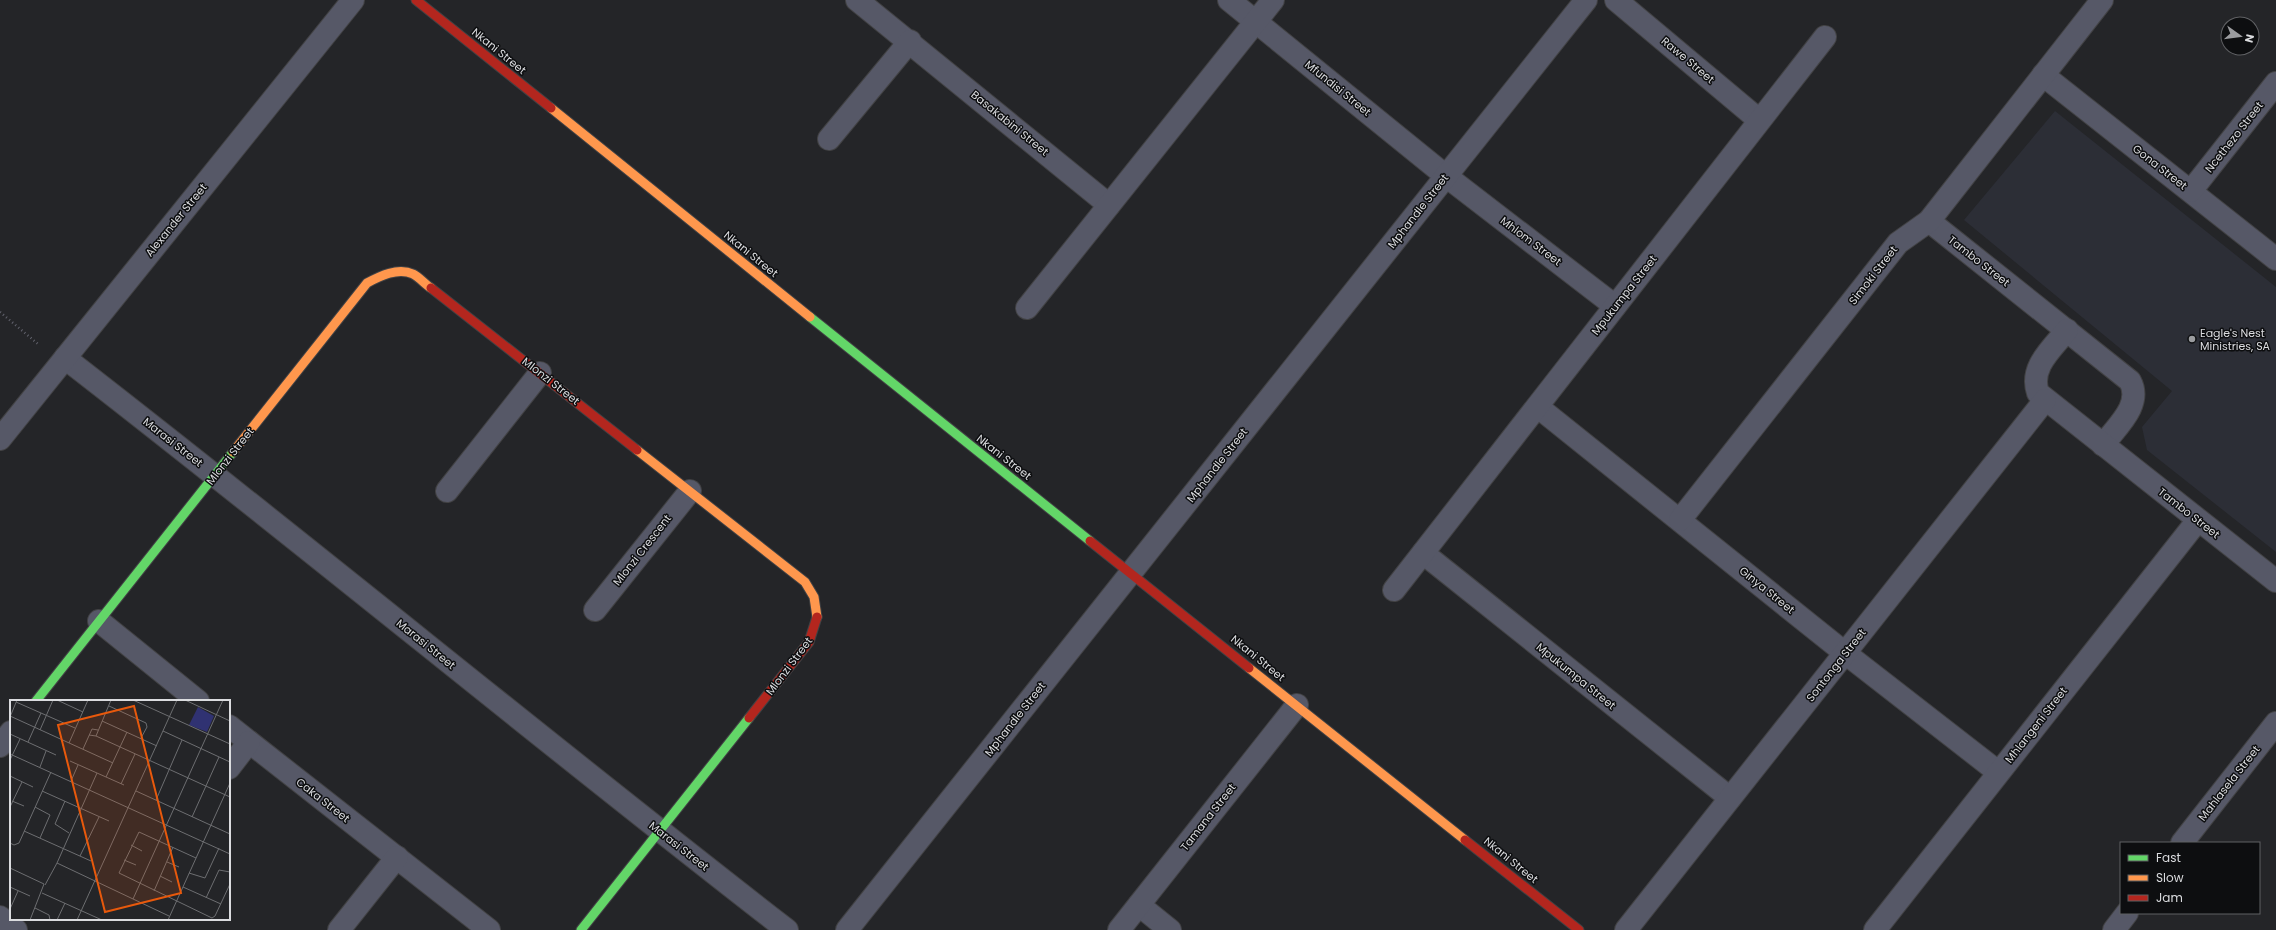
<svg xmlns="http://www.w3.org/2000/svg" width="2276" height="930" font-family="Poppins,sans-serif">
<rect width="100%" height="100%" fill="#242528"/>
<path fill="#2c2e36" d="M 2055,111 L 2276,287 L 2276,552 L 2147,450 L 2142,427 L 2172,391 L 1964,220 Z"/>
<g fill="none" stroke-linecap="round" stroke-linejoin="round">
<g stroke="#424244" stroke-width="24">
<g id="street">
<path d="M 857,0 L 1109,205"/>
<path d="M 1229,0 L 1446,176 L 1615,306"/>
<path d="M 1616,0 L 1759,120"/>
<path d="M 2043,75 L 2276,259"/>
<path d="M 829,139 L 910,41"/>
<path d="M 2191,191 L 2276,83"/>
<path d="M 1929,221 L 2130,381 C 2143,405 2116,427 2103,445"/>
<path d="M 1027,308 L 1273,0"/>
<path d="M 2067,330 C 2052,349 2029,367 2038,393 L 2276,581"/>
<path d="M 65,358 C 308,546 544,742 787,930"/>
<path d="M 1538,407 L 1845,653 L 1998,772"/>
<path d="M 0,439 L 353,0"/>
<path d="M 447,491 L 540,373"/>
<path d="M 1680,520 L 1898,243 L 1929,221 L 2102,0"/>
<path d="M 1423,553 L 1730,798"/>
<path d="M 1394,590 L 1825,37"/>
<path d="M 595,610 L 690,491"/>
<path d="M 99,621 L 198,701"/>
<path d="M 229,726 L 489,930"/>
<path d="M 0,746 L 11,732"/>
<path d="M 229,768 L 249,742"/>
<path d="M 2182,843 L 2276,723"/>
<path d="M 1139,905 L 1170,930"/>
<path d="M 0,917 L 16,930"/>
<path d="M 339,930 L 397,857"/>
<path d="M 847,930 L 1586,0"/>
<path d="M 1119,930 L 1297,705"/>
<path d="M 1626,930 L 2045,400"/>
<path d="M 1875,930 L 2198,520"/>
<path d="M 2114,930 L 2127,913"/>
</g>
</g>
<g stroke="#424244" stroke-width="11">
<g id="fast">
<path d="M 810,317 L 1090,541"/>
<path d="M 36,701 L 233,452"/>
<path d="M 581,930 L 749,718"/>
</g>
</g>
<g stroke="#424244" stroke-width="11">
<g id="slow">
<path d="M 551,108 L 810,317"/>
<path d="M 637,450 L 805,582 L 814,597 L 817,617"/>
<path d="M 233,452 L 367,283 C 380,276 398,267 413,274 C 419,277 425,284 431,288"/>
<path d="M 1249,668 L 1465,840"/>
</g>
</g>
<g stroke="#424244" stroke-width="11">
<g id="jam">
<path d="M 416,0 L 551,108"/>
<path d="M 431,288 L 637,450"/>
<path d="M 1090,541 L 1249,668"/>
<path d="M 749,718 L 809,642 L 817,617"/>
<path d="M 1465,840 L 1579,930"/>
</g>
</g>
<path stroke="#61626c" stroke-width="2.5" stroke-dasharray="1 3" stroke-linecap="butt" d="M 0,312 L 38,344"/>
<use href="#street" stroke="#565867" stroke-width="22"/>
<use href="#fast" stroke="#63d668" stroke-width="9"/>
<use href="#slow" stroke="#ff974d" stroke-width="9"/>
<use href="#jam" stroke="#b3261e" stroke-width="9"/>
</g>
<circle fill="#9b9c9f" stroke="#0d0e10" stroke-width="1.5" cx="2192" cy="339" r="4"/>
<g text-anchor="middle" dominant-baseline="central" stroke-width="3" stroke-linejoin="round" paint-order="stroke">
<g font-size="11" fill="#dbdcdf" stroke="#0d0e10">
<text transform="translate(499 51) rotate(39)">Nkani Street</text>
<text transform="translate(1688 60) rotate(40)">Rawe Street</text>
<text transform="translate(1338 88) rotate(39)">Mfundisi Street</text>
<text transform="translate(1010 123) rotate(39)">Basakabini Street</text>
<text transform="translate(2234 137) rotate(-52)">Ncethezo Street</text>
<text transform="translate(2160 167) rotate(38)">Gona Street</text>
<text transform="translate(1418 211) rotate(-52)">Mphandle Street</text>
<text transform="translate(176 220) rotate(-51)">Alexander Street</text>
<text transform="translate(1531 241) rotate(37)">Mhlom Street</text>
<text transform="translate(751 254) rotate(39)">Nkani Street</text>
<text transform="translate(1979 261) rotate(38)">Tambo Street</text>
<text transform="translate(1873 275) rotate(-52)">Simoki Street</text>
<text transform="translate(1624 295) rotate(-52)">Mpukumpa Street</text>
<text transform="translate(551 381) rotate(38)">Mlonzi Street</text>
<text transform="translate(173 442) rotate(38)">Marasi Street</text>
<text transform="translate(230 456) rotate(-52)">Mlonzi Street</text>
<text transform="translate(1004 457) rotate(38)">Nkani Street</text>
<text transform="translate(1217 465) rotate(-52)">Mphandle Street</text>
<text transform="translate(2189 513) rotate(38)">Tambo Street</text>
<text transform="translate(642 550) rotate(-52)">Mlonzi Crescent</text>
<text transform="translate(1767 590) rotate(39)">Ginya Street</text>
<text transform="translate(426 644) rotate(39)">Marasi Street</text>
<text transform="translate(1258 658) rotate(39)">Nkani Street</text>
<text transform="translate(1836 665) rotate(-52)">Sontonga Street</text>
<text transform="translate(789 666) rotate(-53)">Mlonzi Street</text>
<text transform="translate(1576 676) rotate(39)">Mpukumpa Street</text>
<text transform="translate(1015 719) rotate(-52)">Mphandle Street</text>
<text transform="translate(2036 725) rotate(-52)">Mhlangeni Street</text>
<text transform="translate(2229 783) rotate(-52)">Mahlasela Street</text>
<text transform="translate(323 800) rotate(38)">Caka Street</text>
<text transform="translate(1208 817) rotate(-52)">Tamana Street</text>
<text transform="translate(679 846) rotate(38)">Marasi Street</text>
<text transform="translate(1511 860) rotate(39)">Nkani Street</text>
</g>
<g font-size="11" fill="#dbdcdf" stroke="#0d0e10" text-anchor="start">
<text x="2200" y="333">Eagle's Nest<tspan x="2200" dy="13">Ministries, SA</tspan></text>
</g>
</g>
<g transform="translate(10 700)">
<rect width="220" height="220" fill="#242528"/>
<path d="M 188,7 L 204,16 L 197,32 L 179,25 Z" fill="#303272"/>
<path fill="none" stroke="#6d6e71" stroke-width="1" d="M 47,0 L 73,12M 123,0 L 220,44M 175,0 L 220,21M 6,2 L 65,28M 99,6 L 136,23 L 137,27 L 131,38M 0,16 L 103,63M 0,17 L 7,0M 92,21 L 147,46M 30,30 L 43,0M 153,31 L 220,62M 0,34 L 46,55M 79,35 L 86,36 L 101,0M 86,36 L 220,97M 18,42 L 31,13M 59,43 L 78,0M 73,49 L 82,29 L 88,30M 0,54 L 220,154M 0,60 L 10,39M 60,61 L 114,85M 30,67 L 36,51M 87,73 L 47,163 L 159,216M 0,76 L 23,87M 96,77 L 117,32M 61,81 L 68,65M 111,84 L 125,54M 32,91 L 99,121M 126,91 L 220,134M 146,100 L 172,40M 2,101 L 14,106M 55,101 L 45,124 L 59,133M 0,107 L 12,82M 25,107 L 40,115 L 30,138M 182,117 L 209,57M 14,131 L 81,161M 0,143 L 4,145 L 9,143 L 41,72M 121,145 L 132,151M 70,156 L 89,117M 186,158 L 129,132 L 109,173 L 202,218 L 205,216 L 220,184M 114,160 L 126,165M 157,162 L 169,167M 0,168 L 34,184 L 20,220M 179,173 L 195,178 L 209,148M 150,176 L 162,182M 35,185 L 47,163M 0,187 L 20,196M 173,187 L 211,204M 144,191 L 163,147M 32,193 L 92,220M 196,198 L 209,170 L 220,172M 123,199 L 213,0M 25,208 L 39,215 L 40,220M 0,209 L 8,191M 47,220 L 55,203M 67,220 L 167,0M 158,220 L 220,83"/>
<path fill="#e8590c" fill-opacity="0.15" stroke="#e8590c" stroke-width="2" d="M 124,6 L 171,193 L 95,212 L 48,25 Z"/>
<rect width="220" height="220" fill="none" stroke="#dbdcdf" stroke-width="2"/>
</g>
<rect x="2120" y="842" width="140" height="72" fill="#0d0e10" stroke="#5f6063"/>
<rect x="2128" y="855" width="20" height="6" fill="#63d668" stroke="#5f6063"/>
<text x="2156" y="862" font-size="12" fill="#dbdcdf">Fast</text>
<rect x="2128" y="875" width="20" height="6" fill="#ff974d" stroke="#5f6063"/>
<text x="2156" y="882" font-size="12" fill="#dbdcdf">Slow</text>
<rect x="2128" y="895" width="20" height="6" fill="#b3261e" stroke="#5f6063"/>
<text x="2156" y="902" font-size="12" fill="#dbdcdf">Jam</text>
<g transform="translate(2240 36) rotate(104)"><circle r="19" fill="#0d0e10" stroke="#5f6063"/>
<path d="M0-3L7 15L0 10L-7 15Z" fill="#9b9c9f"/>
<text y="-6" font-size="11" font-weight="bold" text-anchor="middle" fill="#dbdcdf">N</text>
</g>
</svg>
